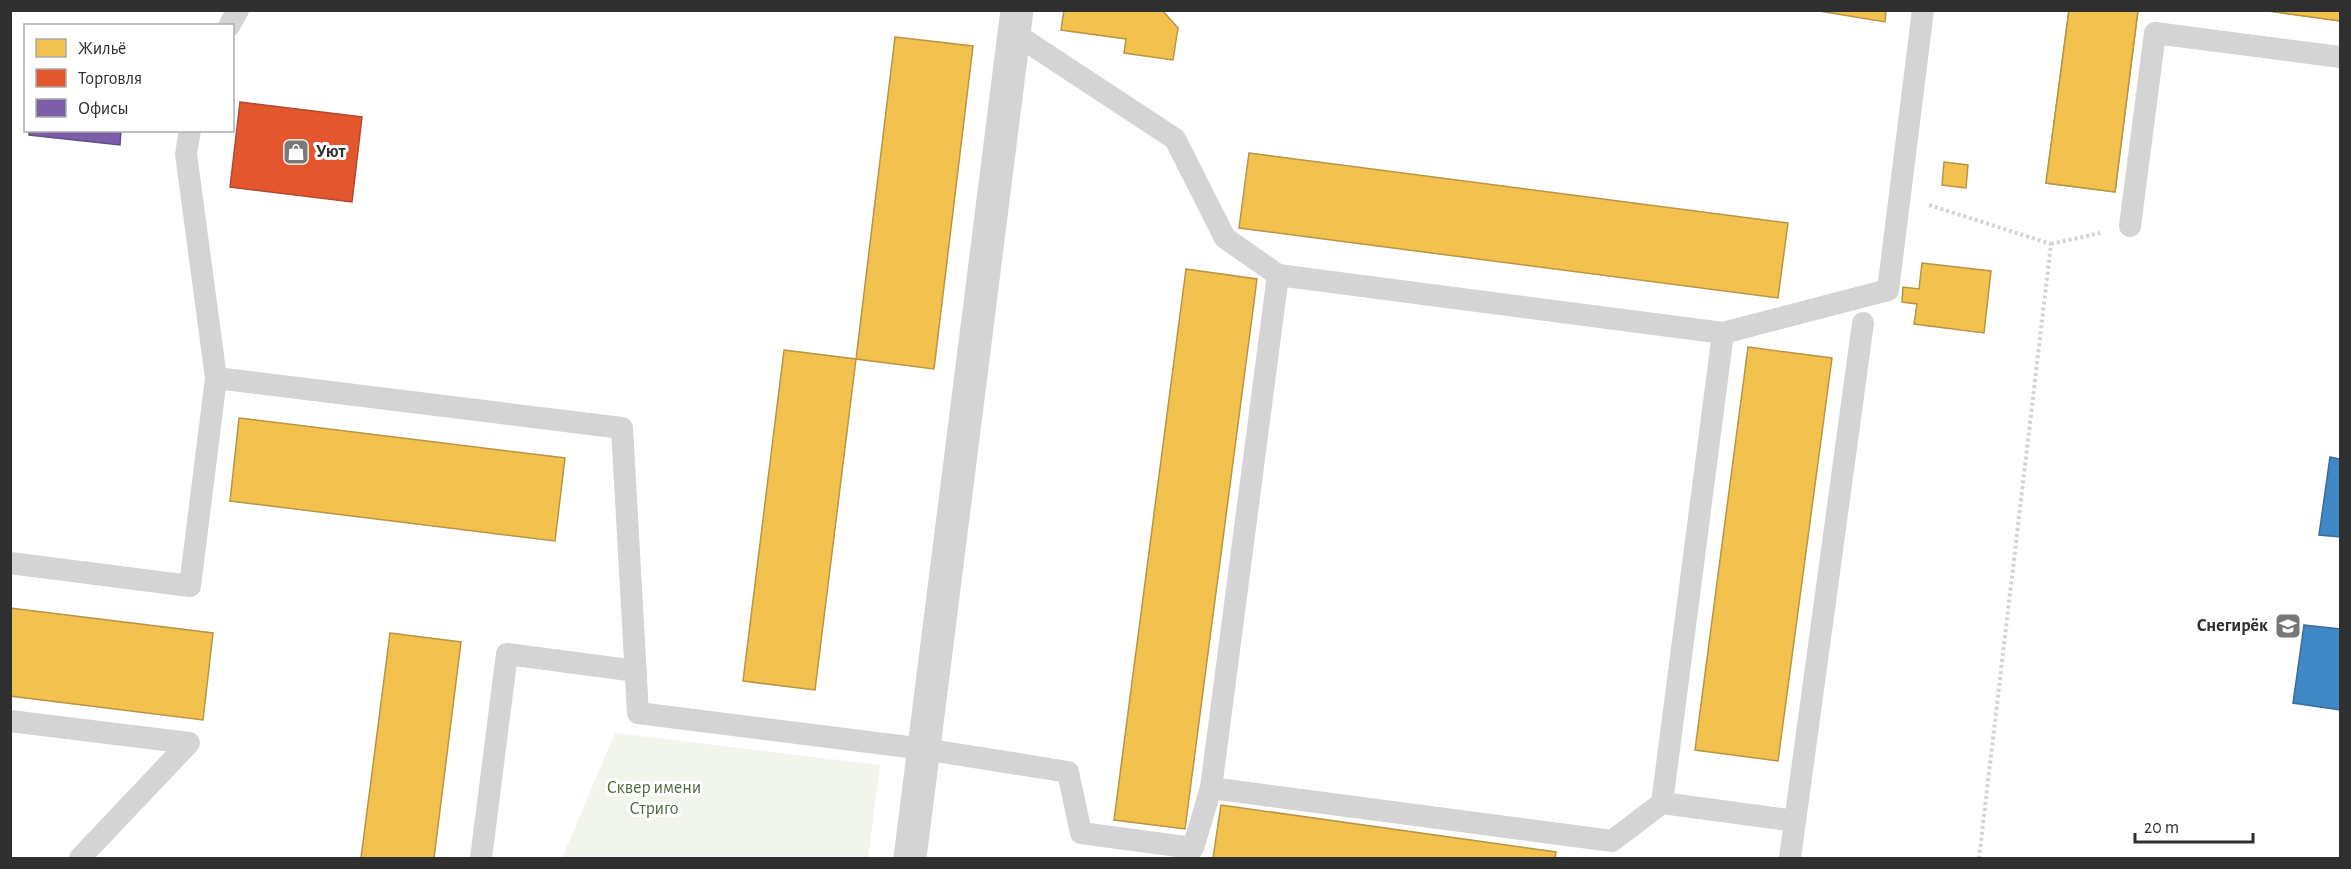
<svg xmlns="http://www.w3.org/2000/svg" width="2351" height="869" font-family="'Alegreya Sans',sans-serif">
<rect width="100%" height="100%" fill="#fff"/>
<path fill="#f1f5ec" d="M 615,733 L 880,765 L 868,858 L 562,858 Z"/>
<g fill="#f2c14e" stroke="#b89545" stroke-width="1.5">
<path d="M 1064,10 L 1162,10 L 1178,28 L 1173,60 L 1124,53 L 1126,39 L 1061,30 Z"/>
<path d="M 1813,10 L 1886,10 L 1885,22 Z"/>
<path d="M 2069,10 L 2138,10 L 2115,192 L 2046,183 Z"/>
<path d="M 2069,10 L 2138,10 L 2115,192 L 2046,183 Z"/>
<path d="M 2262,10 L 2340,10 L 2340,21 Z"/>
<path d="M 2262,10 L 2340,10 L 2340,21 Z"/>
<path d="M 895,37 L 973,46 L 934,369 L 856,359 Z"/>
<path d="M 1249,153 L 1788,223 L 1778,298 L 1239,228 Z"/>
<path d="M 1944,162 L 1968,165 L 1966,188 L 1942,185 Z"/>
<path d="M 1922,263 L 1991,271 L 1984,333 L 1914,324 L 1917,304 L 1902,302 L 1903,287 L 1919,289 Z"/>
<path d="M 1186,269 L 1257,279 L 1185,829 L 1114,820 Z"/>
<path d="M 1748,347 L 1832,358 L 1778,761 L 1695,750 Z"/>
<path d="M 784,350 L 856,359 L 815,690 L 743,681 Z"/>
<path d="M 239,418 L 565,458 L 555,541 L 230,501 Z"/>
<path d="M 10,608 L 213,633 L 203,720 L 10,696 Z"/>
<path d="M 390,633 L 461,642 L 434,858 L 361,858 Z"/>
<path d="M 1221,805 L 1556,852 L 1555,858 L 1213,858 Z"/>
</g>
<path fill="#e4572e" stroke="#ae4b2e" stroke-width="1.5" d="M 240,102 L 362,117 L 352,202 L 230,187 Z"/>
<path fill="#7b5ea7" stroke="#645083" stroke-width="1.5" d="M 29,130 L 121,130 L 120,145 L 29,135 Z"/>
<g fill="#3f88c5" stroke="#3a6d98" stroke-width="1.5">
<path d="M 2330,457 L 2340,459 L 2340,537 L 2319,535 Z"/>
<path d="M 2304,625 L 2340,629 L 2340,710 L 2293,703 Z"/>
</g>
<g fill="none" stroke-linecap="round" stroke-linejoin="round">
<g stroke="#d4d4d4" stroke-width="4" stroke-dasharray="3 3" stroke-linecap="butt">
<path d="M 1929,205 L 2051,244 L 1979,858"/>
<path d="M 2051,244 L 2100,233"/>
</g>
<g stroke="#d4d4d4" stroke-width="22">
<path d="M 229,26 L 238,10"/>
<path d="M 1014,33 L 1175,139 L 1225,238 L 1278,275 L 1723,333 L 1888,290 L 1923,10"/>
<path d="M 190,130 L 186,154 L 216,378"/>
<path d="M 2130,226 L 2155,33 L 2340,57"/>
<path d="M 1723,333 L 1662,803 L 1795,821"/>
<path d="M 10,563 L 190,586 L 216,378 L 622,428 L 638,713 L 924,749 L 1068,772 L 1081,833 L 1193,848 L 1211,788 L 1612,841 L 1662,803"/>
<path d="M 10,721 L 189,743 L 80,858"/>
<path d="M 1211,788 L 1278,275"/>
<path d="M 481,858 L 507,654 L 636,671"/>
<path d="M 1790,858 L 1863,323"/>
</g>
<path stroke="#d4d4d4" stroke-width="33" d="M 910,858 L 1017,10"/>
</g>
<defs>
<g id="shop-square" transform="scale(1.35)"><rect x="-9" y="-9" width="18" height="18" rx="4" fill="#787878" stroke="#fff"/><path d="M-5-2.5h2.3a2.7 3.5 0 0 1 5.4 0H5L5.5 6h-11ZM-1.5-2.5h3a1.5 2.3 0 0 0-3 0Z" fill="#fff"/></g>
<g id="school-square" transform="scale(1.35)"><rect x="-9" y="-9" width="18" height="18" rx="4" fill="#787878" stroke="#fff"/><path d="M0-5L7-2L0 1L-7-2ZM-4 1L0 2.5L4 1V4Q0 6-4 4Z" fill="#fff"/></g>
</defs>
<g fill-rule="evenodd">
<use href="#shop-square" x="296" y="152"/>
<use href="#school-square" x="2288" y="626"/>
</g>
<g text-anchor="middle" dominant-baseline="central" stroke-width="6" stroke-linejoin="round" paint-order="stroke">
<g font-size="18" font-weight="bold" fill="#2f2f2f" stroke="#fff" text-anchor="start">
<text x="316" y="152">Уют</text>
<text x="2268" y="626" text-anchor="end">Снегирёк</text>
</g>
<g font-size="18" fill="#516a3d" stroke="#fff">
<text x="654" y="788">Сквер имени<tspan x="654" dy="21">Стриго</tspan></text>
</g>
</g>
<rect width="2351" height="869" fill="none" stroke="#2f2f2f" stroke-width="24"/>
<rect x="24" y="24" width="210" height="108" fill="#ffffff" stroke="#acacac" stroke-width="1.5"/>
<rect x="36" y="39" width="30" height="18" fill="#f2c14e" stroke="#acacac" stroke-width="1.5"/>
<text x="78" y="54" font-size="18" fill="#2f2f2f">Жильё</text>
<rect x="36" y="69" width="30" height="18" fill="#e4572e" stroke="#acacac" stroke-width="1.5"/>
<text x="78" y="84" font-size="18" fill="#2f2f2f">Торговля</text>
<rect x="36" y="99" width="30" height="18" fill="#7b5ea7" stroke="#acacac" stroke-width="1.5"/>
<text x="78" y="114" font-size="18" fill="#2f2f2f">Офисы</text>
<path d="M2135 833v9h118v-9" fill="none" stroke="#2f2f2f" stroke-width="3"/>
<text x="2144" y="833" font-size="18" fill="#2f2f2f" stroke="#ffffff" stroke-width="4.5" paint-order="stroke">20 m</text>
</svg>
